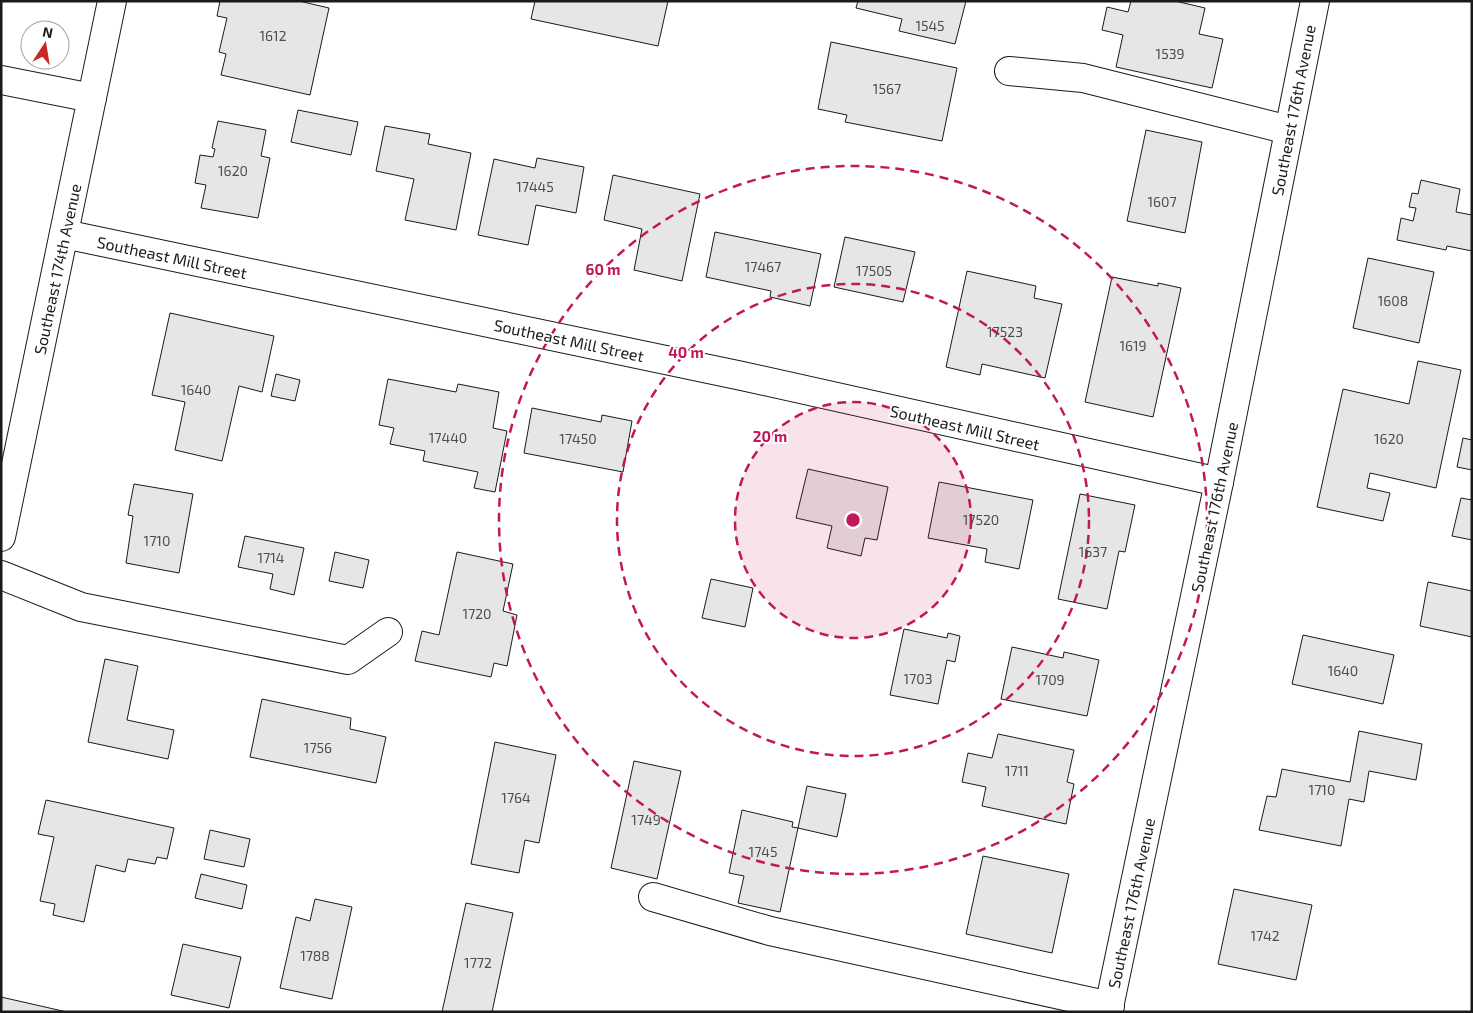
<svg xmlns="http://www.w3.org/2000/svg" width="1473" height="1013" font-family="'Exo 2',sans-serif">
<rect width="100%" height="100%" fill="#fff"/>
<g fill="#e6e6e6" stroke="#1a1a1a">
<path d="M 220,1 L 299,1 L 329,8 L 310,95 L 221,75 L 226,54 L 219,52 L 227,18 L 217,16 Z"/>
<path d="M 535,1 L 668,1 L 658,46 L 531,19 Z"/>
<path d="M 858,1 L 966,1 L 955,44 L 899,31 L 902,19 L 856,8 Z"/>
<path d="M 1131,1 L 1175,1 L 1205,8 L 1199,34 L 1223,39 L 1212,88 L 1116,67 L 1123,35 L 1102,30 L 1107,7 L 1128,12 Z"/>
<path d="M 831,42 L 957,68 L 942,141 L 845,122 L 847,115 L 818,109 Z"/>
<path d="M 298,110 L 358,122 L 351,155 L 291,142 Z"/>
<path d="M 218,121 L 266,130 L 261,156 L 270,158 L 258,218 L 201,208 L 206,185 L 195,183 L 200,155 L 213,157 L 215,149 L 212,148 Z"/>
<path d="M 385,126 L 430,134 L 428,144 L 471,153 L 456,230 L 405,220 L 414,179 L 376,171 Z"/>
<path d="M 1146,130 L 1202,142 L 1185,233 L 1127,221 Z"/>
<path d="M 537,158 L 584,167 L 576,213 L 536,205 L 528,245 L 478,235 L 494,159 L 535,168 Z"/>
<path d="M 613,175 L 700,194 L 682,281 L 634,270 L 642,229 L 604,220 Z"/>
<path d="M 1421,180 L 1460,189 L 1456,212 L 1472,215 L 1472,251 L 1447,246 L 1446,250 L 1397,240 L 1401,218 L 1413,221 L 1416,208 L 1409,207 L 1412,193 L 1418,194 Z"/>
<path d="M 715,232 L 821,254 L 810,306 L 770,297 L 771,291 L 706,277 Z"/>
<path d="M 845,237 L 915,252 L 903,302 L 834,287 Z"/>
<path d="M 1368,258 L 1434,272 L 1419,343 L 1353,328 Z"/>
<path d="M 967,271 L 1036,286 L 1034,298 L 1062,304 L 1045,378 L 982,364 L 980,375 L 946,367 Z"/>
<path d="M 1112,277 L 1158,286 L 1158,283 L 1181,288 L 1153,417 L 1085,402 Z"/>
<path d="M 170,313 L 274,336 L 262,392 L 239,386 L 222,461 L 175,450 L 185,402 L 152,395 Z"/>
<path d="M 1418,361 L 1461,370 L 1436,488 L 1370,473 L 1367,488 L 1390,493 L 1383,521 L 1317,507 L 1343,389 L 1409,404 Z"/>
<path d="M 276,374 L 300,380 L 295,401 L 271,396 Z"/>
<path d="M 388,379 L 456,392 L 458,384 L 499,392 L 493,428 L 507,431 L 495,492 L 474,488 L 478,472 L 423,461 L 425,451 L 390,444 L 394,428 L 379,425 Z"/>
<path d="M 532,408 L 601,422 L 602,415 L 632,421 L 623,472 L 524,453 Z"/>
<path d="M 1463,438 L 1472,440 L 1472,470 L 1457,467 Z"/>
<path d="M 808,469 L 888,487 L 877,540 L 865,538 L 861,556 L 827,548 L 832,526 L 796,518 Z"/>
<path d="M 939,482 L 1033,500 L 1019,569 L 985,562 L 987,549 L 928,538 Z"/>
<path d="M 134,484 L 193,494 L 179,573 L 126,563 L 133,516 L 128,515 Z"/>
<path d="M 1080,494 L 1135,505 L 1125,552 L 1119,551 L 1107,609 L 1058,599 Z"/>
<path d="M 1461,498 L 1472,500 L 1472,540 L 1452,536 Z"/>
<path d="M 245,536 L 304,548 L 294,595 L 270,589 L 273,574 L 238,567 Z"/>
<path d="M 335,552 L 369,560 L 363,588 L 329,581 Z"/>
<path d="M 457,552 L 513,564 L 503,611 L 517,615 L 507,666 L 494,663 L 491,677 L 415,661 L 422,631 L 439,635 Z"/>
<path d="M 711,579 L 753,588 L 745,627 L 702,618 Z"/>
<path d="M 1428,582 L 1472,591 L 1472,637 L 1420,626 Z"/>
<path d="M 904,629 L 947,638 L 948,633 L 960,636 L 955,662 L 947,660 L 938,704 L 890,695 Z"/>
<path d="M 1303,635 L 1394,655 L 1383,704 L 1292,684 Z"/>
<path d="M 1012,647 L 1063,658 L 1064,652 L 1099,660 L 1087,716 L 1001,699 Z"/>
<path d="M 105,659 L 138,666 L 127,720 L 174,730 L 168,759 L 88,742 Z"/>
<path d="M 262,699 L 351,718 L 350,729 L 386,737 L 376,783 L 250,757 Z"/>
<path d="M 1359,731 L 1422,744 L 1416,780 L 1369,771 L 1364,802 L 1349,799 L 1341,846 L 1259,830 L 1267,796 L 1276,797 L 1282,769 L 1350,782 Z"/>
<path d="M 998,734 L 1074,750 L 1067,782 L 1074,784 L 1066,824 L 982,806 L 986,787 L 962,782 L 968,753 L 992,758 Z"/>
<path d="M 495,742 L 556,755 L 539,843 L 525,840 L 519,873 L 471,864 Z"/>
<path d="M 634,761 L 681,771 L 657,879 L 611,868 Z"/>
<path d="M 807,786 L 846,794 L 837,837 L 798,828 Z"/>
<path d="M 46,800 L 174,828 L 167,859 L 157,857 L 155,864 L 128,859 L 125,872 L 96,865 L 84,922 L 53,915 L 55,904 L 40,901 L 54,837 L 38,834 Z"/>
<path d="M 742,810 L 793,822 L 792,827 L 798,828 L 780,912 L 738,903 L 744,876 L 729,873 Z"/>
<path d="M 210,830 L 250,839 L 244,867 L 204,859 Z"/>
<path d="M 983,856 L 1069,874 L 1052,953 L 966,934 Z"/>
<path d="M 201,874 L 247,885 L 242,909 L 195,898 Z"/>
<path d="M 1234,889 L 1312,905 L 1296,980 L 1218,964 Z"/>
<path d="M 315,899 L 352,907 L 332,999 L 280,988 L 296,917 L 310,921 Z"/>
<path d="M 466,903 L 513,913 L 492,1012 L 442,1012 Z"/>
<path d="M 183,944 L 241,957 L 229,1008 L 171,995 Z"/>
<path d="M 1,997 L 67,1012 L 1,1012 Z"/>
</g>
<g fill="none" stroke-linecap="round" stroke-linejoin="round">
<g stroke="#1a1a1a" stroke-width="30">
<g id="minor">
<path d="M 1009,71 L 1083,78 L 1289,130"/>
<path d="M 1,80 L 92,98"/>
<path d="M 64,234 L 742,376 L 1219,482"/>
<path d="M 1,537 L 112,1"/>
<path d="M 1,575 L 81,607 L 348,660 L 388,632"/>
<path d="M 653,897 L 770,931 L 1110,1006"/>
<path d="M 1108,1012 L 1219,482 L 1315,1"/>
</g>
</g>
<use href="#minor" stroke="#fff" stroke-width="28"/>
</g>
<circle cx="853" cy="520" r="118" fill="#c2185b" fill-opacity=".12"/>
<g fill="none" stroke="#c2185b" stroke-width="2.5" stroke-dasharray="9 6">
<circle cx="853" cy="520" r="118"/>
<circle cx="853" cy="520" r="236"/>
<circle cx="853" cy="520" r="354"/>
</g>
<g text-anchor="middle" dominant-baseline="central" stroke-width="4" stroke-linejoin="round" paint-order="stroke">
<g font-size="14" fill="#4d4d4d">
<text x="930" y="25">1545</text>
<text x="273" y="35">1612</text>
<text x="1170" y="53">1539</text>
<text x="887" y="88">1567</text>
<text x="233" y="170">1620</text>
<text x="535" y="186">17445</text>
<text x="1162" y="201">1607</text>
<text x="763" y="266">17467</text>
<text x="874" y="270">17505</text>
<text x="1393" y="300">1608</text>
<text x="1005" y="331">17523</text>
<text x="1133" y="345">1619</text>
<text x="196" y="389">1640</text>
<text x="448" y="437">17440</text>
<text x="578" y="438">17450</text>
<text x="1389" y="438">1620</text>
<text x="981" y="519">17520</text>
<text x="157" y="540">1710</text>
<text x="1093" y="551">1637</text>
<text x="271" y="557">1714</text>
<text x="477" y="613">1720</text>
<text x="1343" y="670">1640</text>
<text x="918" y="678">1703</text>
<text x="1050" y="679">1709</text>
<text x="318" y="747">1756</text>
<text x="1017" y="770">1711</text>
<text x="1322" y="789">1710</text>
<text x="516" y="797">1764</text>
<text x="646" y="819">1749</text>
<text x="763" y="851">1745</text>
<text x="1265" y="935">1742</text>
<text x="315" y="955">1788</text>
<text x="478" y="962">1772</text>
</g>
<g font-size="16" fill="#1a1a1a" stroke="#fff">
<text transform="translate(1293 110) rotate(-79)">Southeast 176th Avenue</text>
<text transform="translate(172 257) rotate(12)">Southeast Mill Street</text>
<text transform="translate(57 269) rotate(-78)">Southeast 174th Avenue</text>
<text transform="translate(569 340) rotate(12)">Southeast Mill Street</text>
<text transform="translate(965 427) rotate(13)">Southeast Mill Street</text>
<text transform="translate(1214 507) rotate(-78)">Southeast 176th Avenue</text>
<text transform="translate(1131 903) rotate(-78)">Southeast 176th Avenue</text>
</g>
</g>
<circle cx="853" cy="520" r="8" fill="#c2185b" stroke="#fff" stroke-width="2.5"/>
<g font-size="15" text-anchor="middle" font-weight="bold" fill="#c2185b" stroke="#fff" stroke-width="4" stroke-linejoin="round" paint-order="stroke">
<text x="603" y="275">60 m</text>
<text x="686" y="358">40 m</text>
<text x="770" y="442">20 m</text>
</g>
<rect width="1473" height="1013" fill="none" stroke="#1a1a1a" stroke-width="5"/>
<g transform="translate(45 45) rotate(12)"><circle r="24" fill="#ffffff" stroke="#a3a3a3"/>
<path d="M0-4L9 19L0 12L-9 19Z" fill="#c62828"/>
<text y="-8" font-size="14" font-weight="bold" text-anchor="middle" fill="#1a1a1a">N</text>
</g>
</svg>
